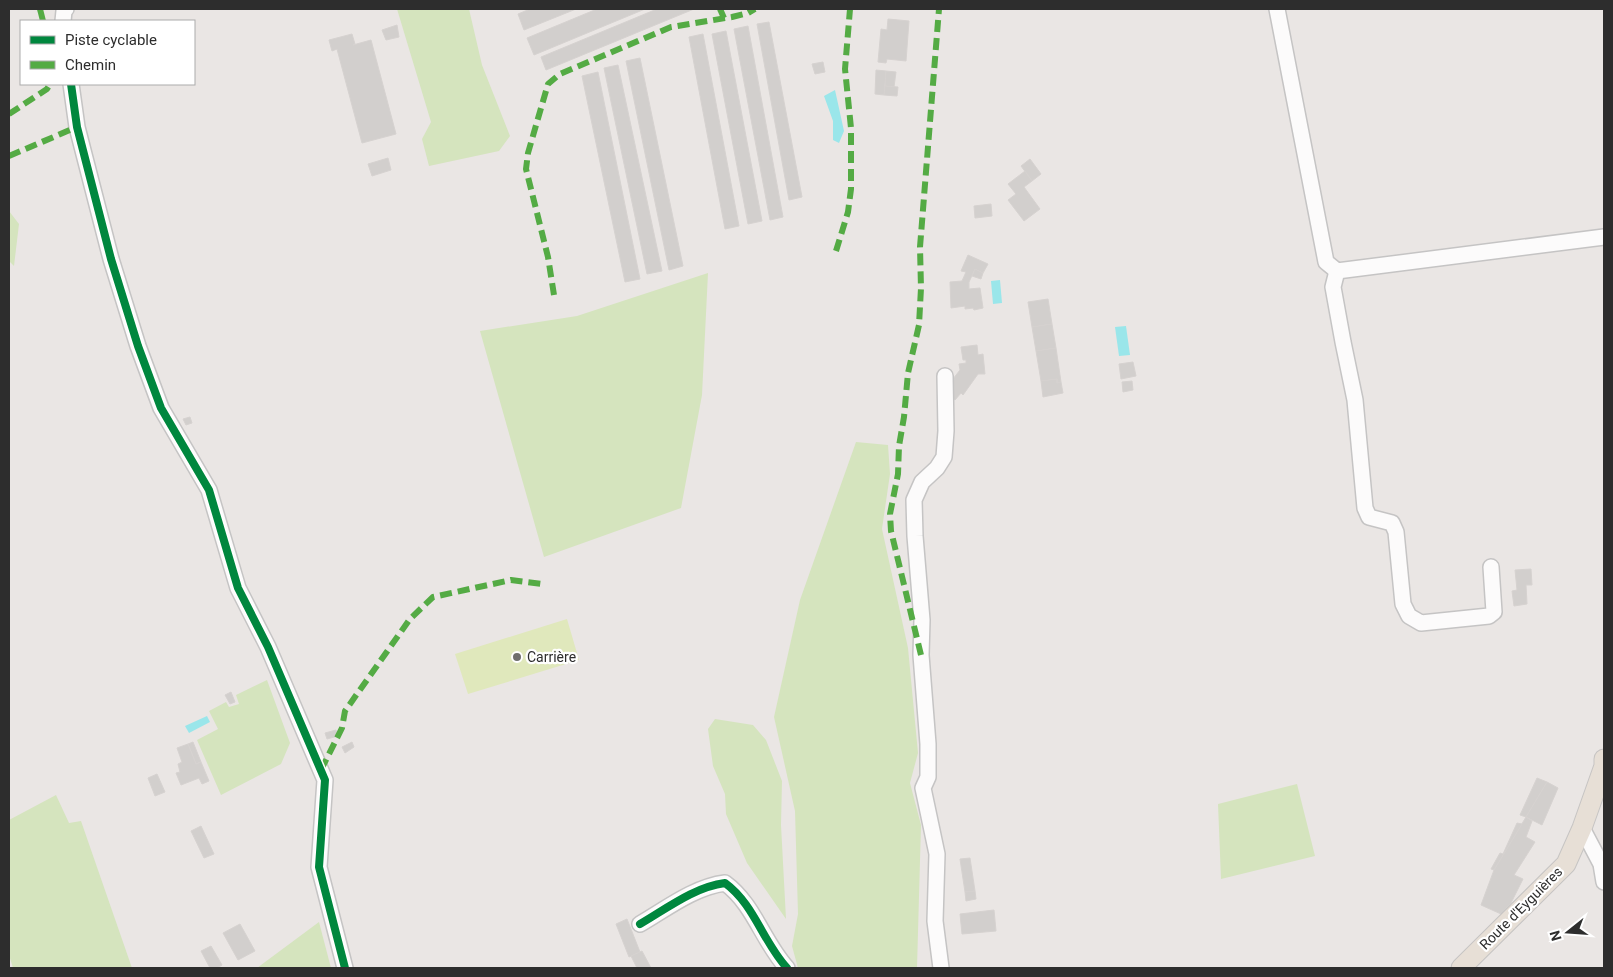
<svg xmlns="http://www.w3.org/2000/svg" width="1613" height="977" font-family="Roboto,sans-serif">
<rect width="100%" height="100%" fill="#eae6e4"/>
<g fill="#d5e4be">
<path d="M 365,9 L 469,9 L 482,65 L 510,136 L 499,151 L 429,166 L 422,139 L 431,122 L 397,9 Z"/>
<path d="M 9,211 L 19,224 L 14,266 L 9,261 Z"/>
<path d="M 708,273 L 702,395 L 681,508 L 544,557 L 480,331 L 577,316 Z"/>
<path d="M 856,442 L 888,445 L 890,474 L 882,529 L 908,648 L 918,753 L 910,783 L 921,825 L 917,968 L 798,968 L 792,946 L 798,914 L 795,811 L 774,717 L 800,600 Z"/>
<path d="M 267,680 L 290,743 L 281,764 L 221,795 L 197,740 L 218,729 L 209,711 L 226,702 L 229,707 L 239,704 L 236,695 Z"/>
<path d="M 715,719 L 753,725 L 766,740 L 782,781 L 781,825 L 786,919 L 747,863 L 726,814 L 725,794 L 713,766 L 708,729 Z"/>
<path d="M 1297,784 L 1315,856 L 1221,879 L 1218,804 Z"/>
<path d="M 56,795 L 69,823 L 81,821 L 132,968 L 13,968 L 9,955 L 9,820 Z"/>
<path d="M 319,922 L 331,968 L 257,968 Z"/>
</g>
<path fill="#e0e8bc" d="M 567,619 L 579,660 L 468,694 L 455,654 Z"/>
<g fill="#9ae6ea">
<path d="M 835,90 L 844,131 L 839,143 L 833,140 L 833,121 L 824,96 Z"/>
<path d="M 1000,280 L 1002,303 L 993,304 L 991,281 Z"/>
<path d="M 1126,326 L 1130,355 L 1119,356 L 1115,327 Z"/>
<path d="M 207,716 L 210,722 L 189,733 L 185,726 Z"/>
</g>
<g fill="#d2cfcd" stroke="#d6d2d0">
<path d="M 530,9 L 576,9 L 524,30 L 518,14 Z"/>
<path d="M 597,9 L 645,9 L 534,55 L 527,38 Z"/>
<path d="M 657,9 L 694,9 L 546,70 L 541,57 Z"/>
<path d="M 888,19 L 909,21 L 906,61 L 887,59 L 886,63 L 878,62 L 881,29 L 887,30 Z"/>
<path d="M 769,22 L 802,197 L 789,200 L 757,24 Z"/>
<path d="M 397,25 L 399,37 L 386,40 L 382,30 Z"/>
<path d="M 748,26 L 783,217 L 770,220 L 734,29 Z"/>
<path d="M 726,31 L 762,221 L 748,224 L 712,34 Z"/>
<path d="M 352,34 L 355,44 L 353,45 L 371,40 L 396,134 L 362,143 L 337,49 L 332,51 L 329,40 Z"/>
<path d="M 703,34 L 739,226 L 725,229 L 689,37 Z"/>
<path d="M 640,58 L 683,266 L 669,270 L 626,61 Z"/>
<path d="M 823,62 L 825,72 L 815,74 L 812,64 Z"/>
<path d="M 618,65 L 662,271 L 647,274 L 604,68 Z"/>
<path d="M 876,70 L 886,71 L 884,95 L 875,94 Z"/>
<path d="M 886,71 L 896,72 L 894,87 L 885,86 Z"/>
<path d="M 598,72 L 640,279 L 625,282 L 582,76 Z"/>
<path d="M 885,86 L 898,87 L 897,96 L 884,95 Z"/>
<path d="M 388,158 L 391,170 L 372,176 L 368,164 Z"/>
<path d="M 1030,159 L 1041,174 L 1032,181 L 1021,166 Z"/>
<path d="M 1025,171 L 1032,181 L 1024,187 L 1040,209 L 1024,221 L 1008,200 L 1016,194 L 1008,184 Z"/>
<path d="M 991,204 L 992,216 L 975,218 L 974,206 Z"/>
<path d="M 968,255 L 988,264 L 983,273 L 975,269 L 969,282 L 969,289 L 980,288 L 983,308 L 974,310 L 973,308 L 965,309 L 965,306 L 951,308 L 950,282 L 962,281 L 966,272 L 961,271 Z"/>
<path d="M 975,269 L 983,273 L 981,279 L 972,276 Z"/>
<path d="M 1048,299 L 1052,324 L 1032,327 L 1028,302 Z"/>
<path d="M 1052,324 L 1056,348 L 1036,351 L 1032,327 Z"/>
<path d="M 977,345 L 978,355 L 983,354 L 985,374 L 978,374 L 963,395 L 961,393 L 955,400 L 949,395 L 954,388 L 949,384 L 960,370 L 959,364 L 966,363 L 966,360 L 963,360 L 961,347 Z"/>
<path d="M 1056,348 L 1061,382 L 1057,383 L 1057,379 L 1041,381 L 1036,351 Z"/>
<path d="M 1133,362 L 1136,376 L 1121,379 L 1119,364 Z"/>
<path d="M 1057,379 L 1057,383 L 1061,382 L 1063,393 L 1043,397 L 1041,381 Z"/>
<path d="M 1132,381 L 1133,390 L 1123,392 L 1122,382 Z"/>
<path d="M 190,417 L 192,423 L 186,425 L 183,419 Z"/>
<path d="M 1531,569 L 1532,585 L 1526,585 L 1527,604 L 1514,606 L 1512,591 L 1517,590 L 1515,570 Z"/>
<path d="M 231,692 L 235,702 L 230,704 L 225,695 Z"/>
<path d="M 336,730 L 338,736 L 327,739 L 325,733 Z"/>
<path d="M 193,742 L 201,762 L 196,764 L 188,744 Z"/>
<path d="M 352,742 L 354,747 L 345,753 L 342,747 Z"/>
<path d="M 188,744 L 196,764 L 201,762 L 209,781 L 202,784 L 199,778 L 181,785 L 176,773 L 180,772 L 178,764 L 182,762 L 177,748 Z"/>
<path d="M 157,774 L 165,792 L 155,796 L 148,778 Z"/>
<path d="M 1537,778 L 1547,782 L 1526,817 L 1520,815 Z"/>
<path d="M 1547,782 L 1558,788 L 1542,825 L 1526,817 Z"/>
<path d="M 1526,817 L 1532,821 L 1526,837 L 1535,842 L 1514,875 L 1523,879 L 1511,903 L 1501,914 L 1481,905 L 1494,870 Z"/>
<path d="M 1517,823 L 1522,824 L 1494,870 L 1491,869 L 1500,853 L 1503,854 Z"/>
<path d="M 201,826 L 214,854 L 204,858 L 191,831 Z"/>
<path d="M 970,858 L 975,891 L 965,892 L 960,859 Z"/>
<path d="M 975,891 L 976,899 L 966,901 L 965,892 Z"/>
<path d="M 994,910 L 996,931 L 962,934 L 960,914 Z"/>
<path d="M 627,919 L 640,952 L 629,957 L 616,924 Z"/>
<path d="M 240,924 L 255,951 L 238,960 L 223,933 Z"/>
<path d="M 211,946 L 222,965 L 217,968 L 210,968 L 201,951 Z"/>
<path d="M 642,951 L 651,968 L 637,968 L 631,956 Z"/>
</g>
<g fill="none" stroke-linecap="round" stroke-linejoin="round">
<g stroke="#c5c4c4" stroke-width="18">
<g id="minor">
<path d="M 1277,9 L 1326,262 L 1337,271 L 1604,237"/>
<path d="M 63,21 L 64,11 L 66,9"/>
<path d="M 71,84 L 77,127 L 111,259 L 138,346 L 161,408 L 209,490 L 238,588 L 268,647 L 325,780 L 319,867 L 345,968"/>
<path d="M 1337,271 L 1333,287 L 1343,342 L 1355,400 L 1365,508 L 1369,517 L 1392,523 L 1396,532 L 1403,604 L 1409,616 L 1421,623 L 1489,616 L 1494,612 L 1491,567"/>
<path d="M 1582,828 L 1601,864 L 1604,882"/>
<path d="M 640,924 C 666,909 694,887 725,883 C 754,904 763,942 787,968"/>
<path d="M 941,968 L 935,921 L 937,854 L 923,788 L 928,777 L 928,744 L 921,655 L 922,620 L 915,536 L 914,500 L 922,482 L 937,468 L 944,457 L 946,431 L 945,376"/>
</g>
</g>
<g stroke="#c6c4c3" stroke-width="21">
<path id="major" d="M 1461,968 L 1566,864 L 1582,828 L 1604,766 L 1604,759"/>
</g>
<use href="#minor" stroke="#fcfbfb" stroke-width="15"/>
<use href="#major" stroke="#e7dfd6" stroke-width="19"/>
<g stroke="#54ab44" stroke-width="6" stroke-dasharray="12 6" stroke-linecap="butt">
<path d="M 40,9 L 43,21"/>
<path d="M 720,9 L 724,18"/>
<path d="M 9,114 L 47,89 L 50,84"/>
<path d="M 9,156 L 77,127"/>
<path d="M 836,251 L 848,212 L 851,189 L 851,128 L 845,69 L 850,9"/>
<path d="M 554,295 L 548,257 L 526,169 L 528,153 L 548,84 L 560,74 L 671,27 L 732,17 L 748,13 L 755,9"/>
<path d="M 921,655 L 891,531 L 890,514 L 898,474 L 899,446 L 904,417 L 908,373 L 919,325 L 921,288 L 920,247 L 939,9"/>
<path d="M 321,770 L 342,728 L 345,711 L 410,619 L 433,597 L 511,580 L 543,584"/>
</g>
<g stroke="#fff" stroke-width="11">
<g id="cycleway">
<path d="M 71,84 L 77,127 L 111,259 L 138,346 L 161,408 L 209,490 L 238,588 L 268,647 L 325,780 L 319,867 L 345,968"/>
<path d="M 640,924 C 666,909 694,887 725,883 C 754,904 763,942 787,968"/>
</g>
</g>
<use href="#cycleway" stroke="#00873e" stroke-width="8"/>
</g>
<circle fill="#6f6e6d" stroke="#fff" stroke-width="2" cx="517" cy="657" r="5"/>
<g text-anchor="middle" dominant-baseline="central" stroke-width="4.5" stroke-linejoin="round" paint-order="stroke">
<g font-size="14" fill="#2d2d2d" stroke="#fff" text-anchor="start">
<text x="527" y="657">Carrière</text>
</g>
<g font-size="14" fill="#2d2d2d" stroke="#fff">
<text transform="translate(1521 908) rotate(-45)">Route d'Eyguières</text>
</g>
</g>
<rect width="1613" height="977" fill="none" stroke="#2d2d2d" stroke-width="20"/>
<rect x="20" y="20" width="175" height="65" fill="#ffffff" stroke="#ababab"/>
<rect x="30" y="36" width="25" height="8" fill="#00873e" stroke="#ababab"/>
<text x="65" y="45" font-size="15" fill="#2d2d2d">Piste cyclable</text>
<rect x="30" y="61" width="25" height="8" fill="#54ab44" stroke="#ababab"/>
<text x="65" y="70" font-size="15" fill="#2d2d2d">Chemin</text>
<g transform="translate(1568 932) rotate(253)" stroke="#ffffff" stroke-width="4" paint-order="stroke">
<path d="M0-4L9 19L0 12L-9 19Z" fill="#2d2d2d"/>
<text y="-8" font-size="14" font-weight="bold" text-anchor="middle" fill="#2d2d2d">N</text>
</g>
</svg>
